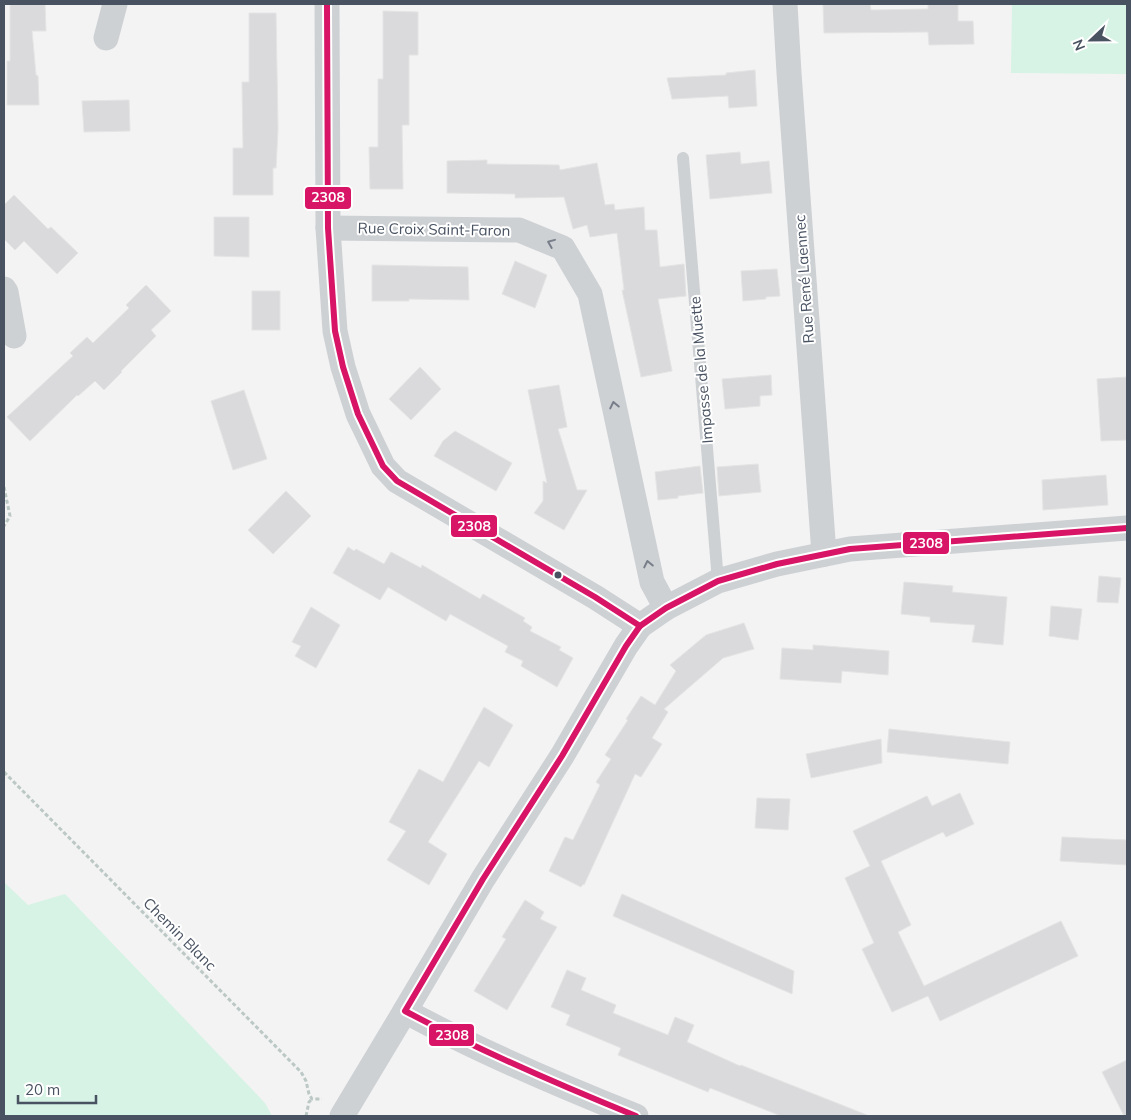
<svg xmlns="http://www.w3.org/2000/svg" width="1131" height="1120" font-family="Mulish,sans-serif">
<rect width="100%" height="100%" fill="#f3f3f3"/>
<g fill="#d6f3e5">
<path d="M 1012,4 L 1127,4 L 1127,74 L 1011,73 Z"/>
<path d="M 4,882 L 28,905 L 65,894 L 265,1103 L 272,1116 L 4,1116 Z"/>
</g>
<g fill="#dadadc" stroke="#e4e4e5">
<path d="M 10,4 L 45,4 L 46,31 L 32,31 L 36,75 L 38,76 L 39,105 L 7,105 L 7,61 L 10,61 Z"/>
<path d="M 823,4 L 870,4 L 871,10 L 928,9 L 928,4 L 958,4 L 958,21 L 973,21 L 974,44 L 929,45 L 928,32 L 824,33 Z"/>
<path d="M 383,11 L 418,12 L 418,55 L 409,55 L 409,125 L 402,125 L 403,189 L 370,189 L 369,147 L 378,147 L 378,79 L 383,79 Z"/>
<path d="M 249,13 L 276,13 L 278,129 L 276,168 L 273,168 L 273,195 L 233,195 L 233,148 L 243,148 L 242,82 L 249,82 Z"/>
<path d="M 755,70 L 757,106 L 729,108 L 728,96 L 672,99 L 667,78 L 726,75 L 726,73 Z"/>
<path d="M 129,100 L 130,131 L 84,132 L 82,101 Z"/>
<path d="M 740,152 L 741,164 L 769,161 L 772,193 L 710,199 L 706,155 Z"/>
<path d="M 487,160 L 487,164 L 559,165 L 560,170 L 597,163 L 605,205 L 614,204 L 615,210 L 644,207 L 645,230 L 657,230 L 660,267 L 684,264 L 686,296 L 658,299 L 672,371 L 641,377 L 622,290 L 624,290 L 617,233 L 590,237 L 587,225 L 573,229 L 564,197 L 515,198 L 515,194 L 447,193 L 447,161 Z"/>
<path d="M 14,195 L 48,229 L 51,227 L 78,253 L 57,274 L 24,241 L 15,250 L 4,239 L 4,205 Z"/>
<path d="M 214,217 L 249,217 L 249,257 L 214,256 Z"/>
<path d="M 515,261 L 547,275 L 535,308 L 502,294 Z"/>
<path d="M 372,265 L 468,267 L 469,300 L 409,299 L 409,301 L 372,301 Z"/>
<path d="M 777,269 L 780,296 L 766,297 L 766,299 L 743,301 L 741,271 Z"/>
<path d="M 146,285 L 171,311 L 151,330 L 156,336 L 121,371 L 122,372 L 104,390 L 95,381 L 78,396 L 77,395 L 30,441 L 7,417 L 73,356 L 70,353 L 87,337 L 93,343 L 129,308 L 126,305 Z"/>
<rect x="252" y="291" width="28" height="39"/>
<path d="M 420,367 L 441,389 L 411,420 L 389,399 Z"/>
<path d="M 771,375 L 772,395 L 760,396 L 760,406 L 725,409 L 722,379 Z"/>
<path d="M 1127,377 L 1127,440 L 1101,441 L 1097,379 Z"/>
<path d="M 559,385 L 567,427 L 558,429 L 577,490 L 587,490 L 564,530 L 534,513 L 543,501 L 543,481 L 547,483 L 528,390 Z"/>
<path d="M 244,390 L 267,459 L 233,470 L 211,401 Z"/>
<path d="M 455,431 L 512,463 L 496,491 L 434,456 L 443,441 Z"/>
<path d="M 758,464 L 761,492 L 719,496 L 717,467 Z"/>
<path d="M 700,466 L 703,493 L 678,496 L 678,498 L 658,500 L 655,472 Z"/>
<path d="M 1106,475 L 1108,505 L 1043,510 L 1042,480 Z"/>
<path d="M 286,491 L 311,516 L 273,554 L 248,530 Z"/>
<path d="M 348,547 L 354,551 L 356,549 L 384,564 L 391,552 L 421,568 L 422,565 L 480,599 L 483,594 L 525,618 L 523,621 L 532,627 L 530,631 L 561,647 L 559,650 L 573,658 L 557,687 L 521,666 L 523,661 L 505,652 L 508,646 L 450,614 L 446,621 L 388,587 L 380,600 L 333,573 Z"/>
<path d="M 1099,576 L 1121,578 L 1118,603 L 1097,602 Z"/>
<path d="M 904,582 L 953,586 L 952,592 L 1007,597 L 1003,645 L 972,642 L 975,625 L 930,622 L 930,617 L 901,614 Z"/>
<path d="M 1051,606 L 1082,609 L 1078,640 L 1049,636 Z"/>
<path d="M 311,607 L 340,625 L 316,668 L 295,656 L 301,646 L 292,642 Z"/>
<path d="M 744,623 L 754,649 L 723,658 L 664,709 L 668,712 L 652,738 L 662,744 L 641,777 L 635,774 L 584,885 L 583,884 L 581,887 L 549,871 L 565,837 L 573,840 L 600,785 L 596,782 L 611,759 L 605,755 L 628,720 L 626,719 L 641,696 L 655,705 L 676,671 L 670,665 L 706,635 Z"/>
<path d="M 813,645 L 889,651 L 888,675 L 842,671 L 841,683 L 780,679 L 782,648 L 813,650 Z"/>
<path d="M 484,707 L 513,725 L 489,767 L 479,761 L 428,842 L 447,854 L 429,885 L 387,860 L 406,831 L 389,822 L 419,769 L 443,782 Z"/>
<path d="M 889,729 L 1010,742 L 1008,764 L 887,752 Z"/>
<path d="M 881,739 L 882,763 L 811,778 L 806,754 Z"/>
<path d="M 960,793 L 974,824 L 946,837 L 943,832 L 881,861 L 911,925 L 898,932 L 924,986 L 1061,921 L 1078,956 L 940,1021 L 928,996 L 892,1012 L 862,949 L 874,943 L 845,878 L 870,866 L 853,831 L 927,796 L 932,806 Z"/>
<path d="M 757,798 L 790,799 L 788,830 L 755,828 Z"/>
<path d="M 1062,837 L 1127,840 L 1127,865 L 1060,861 Z"/>
<path d="M 622,894 L 794,971 L 792,994 L 613,916 Z"/>
<path d="M 525,900 L 544,912 L 540,919 L 557,927 L 507,1010 L 474,991 L 506,939 L 502,937 Z"/>
<path d="M 567,970 L 586,978 L 581,990 L 616,1005 L 613,1013 L 668,1035 L 675,1017 L 694,1025 L 687,1042 L 740,1066 L 741,1065 L 786,1083 L 867,1115 L 866,1116 L 781,1116 L 710,1088 L 708,1092 L 618,1055 L 621,1048 L 566,1025 L 570,1015 L 551,1007 Z"/>
<path d="M 1127,1060 L 1127,1116 L 1124,1116 L 1102,1072 Z"/>
</g>
<g fill="none" stroke-linecap="round" stroke-linejoin="round">
<g stroke="#bbc8c5" stroke-width="3" stroke-dasharray="4 2.5" stroke-linecap="butt">
<path d="M 4,487 L 10,516 L 4,526"/>
<path d="M 4,772 L 301,1072 L 306,1081 L 309,1094 L 312,1099 L 322,1099"/>
<path d="M 306,1116 L 309,1102 L 312,1099"/>
</g>
<path stroke="#ced1d4" stroke-width="12" d="M 683,158 L 718,581"/>
<g stroke="#ced1d4" stroke-width="25">
<path d="M 327,4 L 328,228 L 335,331 L 343,367 L 358,414 L 383,466 L 397,481 L 595,597 L 640,626"/>
<path d="M 785,4 L 789,73 L 824,554"/>
<path d="M 106,38 L 115,4"/>
<path d="M 328,228 L 519,230 L 563,248 L 590,294 L 652,582 L 666,608"/>
<path d="M 4,289 L 6,292 L 14,336"/>
<path d="M 405,1011 C 480,1052 558,1085 636,1116"/>
<path d="M 342,1116 L 405,1011 L 483,879 L 562,756 L 626,646 L 640,626 L 666,608 L 718,581 L 777,564 L 850,549 L 1127,528"/>
</g>
<g stroke="#fff" stroke-width="10">
<g id="bus-1">
<path d="M 327,4 L 328,228 L 335,331 L 343,367 L 358,414 L 383,466 L 397,481 L 595,597 L 640,626"/>
<path d="M 636,1116 C 557,1084 480,1051 405,1011 L 483,879 L 562,756 L 626,646 L 640,626 L 666,608 L 718,581 L 777,564 L 850,549 L 1127,528"/>
</g>
</g>
<use href="#bus-1" stroke="#d81466" stroke-width="6"/>
</g>
<defs><path id="oneway-chevron" d="M-2-3.5L2.5 0L-2 3.5" fill="none" stroke-width="1.6" stroke-linecap="round" stroke-linejoin="round" transform="scale(1.25)"/></defs>
<g stroke="#777e89">
<use href="#oneway-chevron" transform="translate(551 243) rotate(-158)"/>
<use href="#oneway-chevron" transform="translate(614 405) rotate(-102)"/>
<use href="#oneway-chevron" transform="translate(648 564) rotate(-102)"/>
</g>
<circle fill="#485261" stroke="#fff" stroke-width="2" cx="558" cy="575" r="4.5"/>
<g text-anchor="middle" dominant-baseline="central" stroke-width="4" stroke-linejoin="round" paint-order="stroke">
<g font-size="15" fill="#485261" stroke="#fff">
<text transform="translate(434 229) rotate(1)">Rue Croix Saint-Faron</text>
<text transform="translate(804 279) rotate(-94)">Rue René Laennec</text>
<text transform="translate(701 370) rotate(-95)">Impasse de la Muette</text>
<text transform="translate(180 934) rotate(45)">Chemin Blanc</text>
</g>
</g>
<g stroke="#fff" stroke-width="2">
<rect x="304" y="186" width="48" height="24" rx="5" fill="#d81466"/>
<rect x="450" y="514" width="48" height="24" rx="5" fill="#d81466"/>
<rect x="902" y="531" width="48" height="24" rx="5" fill="#d81466"/>
<rect x="428" y="1023" width="47" height="24" rx="5" fill="#d81466"/>
</g>
<g font-size="14" text-anchor="middle" font-weight="bold" fill="#fff">
<text x="328" y="202">2308</text>
<text x="474" y="531">2308</text>
<text x="926" y="548">2308</text>
<text x="452" y="1040">2308</text>
</g>
<rect width="1131" height="1120" fill="none" stroke="#485261" stroke-width="10"/>
<g transform="translate(1091 40) rotate(248)" stroke="#ffffff" stroke-width="4" paint-order="stroke">
<path d="M0-4L9 19L0 12L-9 19Z" fill="#485261"/>
<text y="-8" font-size="14" font-weight="bold" text-anchor="middle" fill="#485261">N</text>
</g>
<path d="M18 1095v8h78v-8" fill="none" stroke="#485261" stroke-width="2.5"/>
<text x="25" y="1095" font-size="15" fill="#485261" stroke="#ffffff" stroke-width="4" paint-order="stroke">20 m</text>
</svg>
